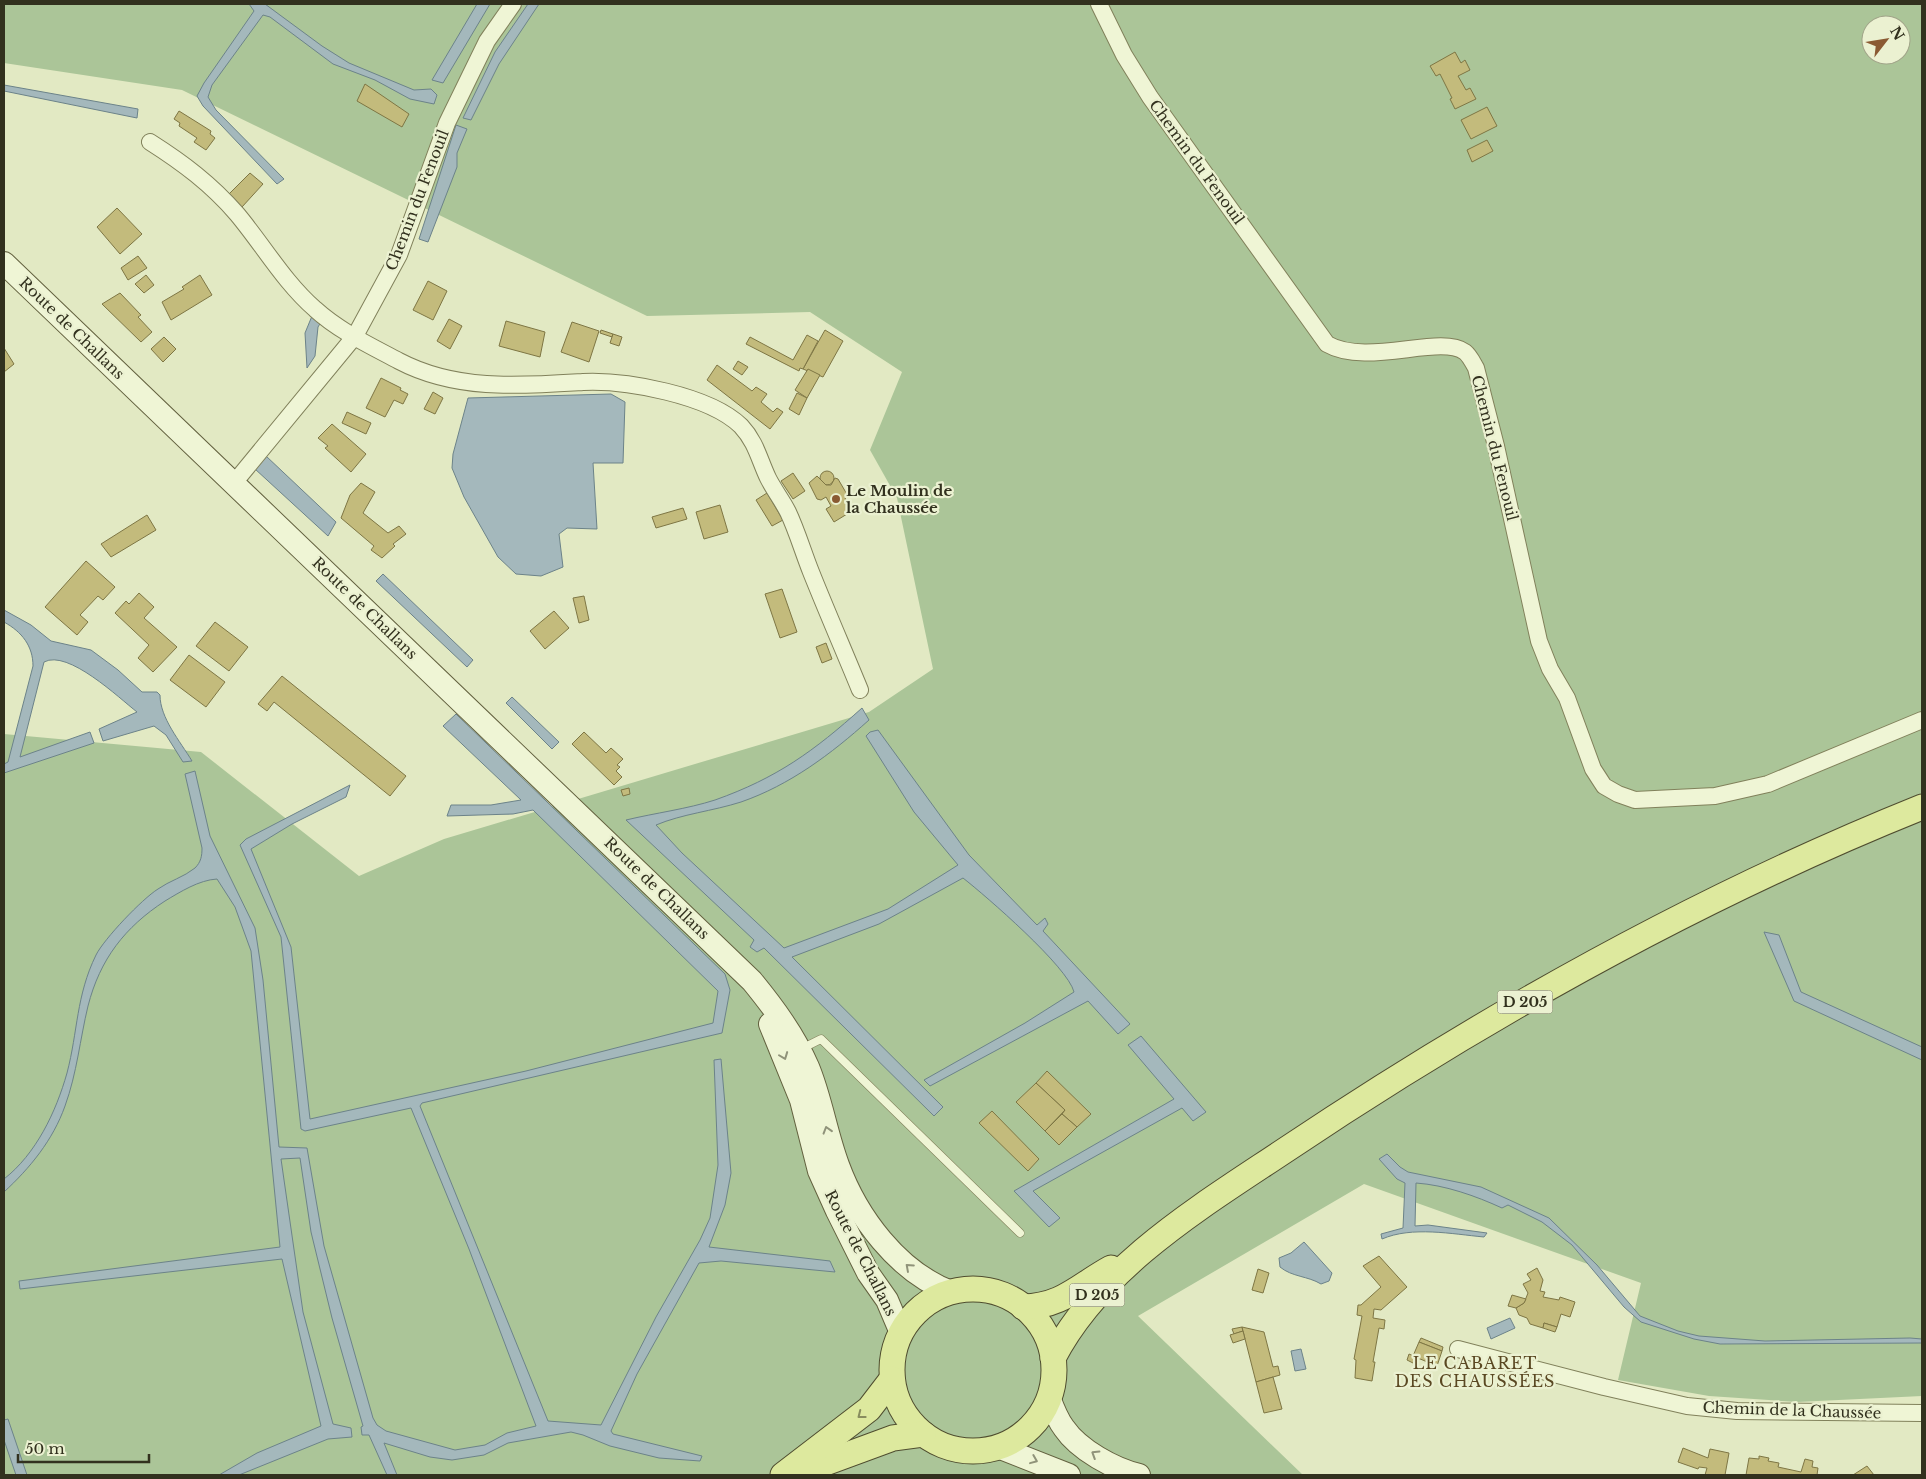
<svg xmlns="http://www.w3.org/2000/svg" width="1926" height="1479" font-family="'Libre Baskerville',serif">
<rect width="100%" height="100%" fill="#e2e9c3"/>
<path fill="#abc598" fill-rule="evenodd" d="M 4,4 L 1922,4 L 1922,1396 L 1797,1402 L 1709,1396 L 1618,1380 L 1641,1283 L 1364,1184 L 1138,1316 L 1303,1475 L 4,1475 L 4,734 L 201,752 L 359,876 L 444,839 L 869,712 L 933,669 L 897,498 L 870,450 L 902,372 L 810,312 L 647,316 L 182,90 L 4,63 ZM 1871,25 L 1901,25 L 1901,55 L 1871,55 Z"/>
<g fill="#a4b8bc" stroke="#6c8389">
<path d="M 249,4 L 265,4 L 322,46 L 349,63 L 414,90 L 431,89 L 437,95 L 434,104 L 410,99 L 375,80 L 333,64 L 270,17 L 263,15 L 212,85 L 208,97 L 216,110 L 284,179 L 277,184 L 203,106 L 197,96 L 204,83 L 254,11 Z"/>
<path d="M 477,4 L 490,4 L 443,83 L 432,80 Z"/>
<path d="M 528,4 L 539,4 L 499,64 L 471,120 L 463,118 L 495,52 Z"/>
<path d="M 4,85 L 138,109 L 137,118 L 4,91 Z"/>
<path d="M 456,125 L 467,129 L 457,153 L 457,167 L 428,242 L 419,239 Z"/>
<path d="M 312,316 L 321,322 L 318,327 L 315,356 L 307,368 L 305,333 Z"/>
<path d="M 611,394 L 625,402 L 623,463 L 593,463 L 597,529 L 567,528 L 559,534 L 563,567 L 541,576 L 516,574 L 498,557 L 464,497 L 452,468 L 453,454 L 468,398 Z"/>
<path d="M 266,456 L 336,522 L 328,536 L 255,469 Z"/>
<path d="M 383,574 L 473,660 L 467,667 L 376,581 Z"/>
<path d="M 4,610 L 31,625 L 51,641 L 91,650 L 118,670 L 142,692 L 157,692 L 160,695 C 160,718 180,741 192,761 L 183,762 L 166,735 L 154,726 L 103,741 L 99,729 L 137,712 C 119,698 68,649 44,662 L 20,757 L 90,732 L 94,743 L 4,773 L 4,764 L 8,762 L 33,666 C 33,646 22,632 4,622 Z"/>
<path d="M 512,697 L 559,742 L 552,749 L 506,703 Z"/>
<path d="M 862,708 L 869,720 C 831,754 790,785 741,802 C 713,811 682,814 656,825 L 682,853 L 784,948 L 888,909 L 958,865 L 914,812 L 866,736 L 870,732 L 878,730 L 969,855 L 1037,925 L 1045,918 L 1048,924 L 1043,931 L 1130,1024 L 1118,1034 L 1088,1001 L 930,1086 L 924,1080 L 1025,1023 L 1074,992 C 1068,967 986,896 963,878 L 879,924 L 792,957 L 943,1107 L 934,1116 L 764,948 L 757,952 L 750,947 L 754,940 L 626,820 C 655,813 687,809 715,800 C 777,778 814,751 862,708 Z"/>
<path d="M 456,714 L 725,974 L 730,990 L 722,1033 L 422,1103 L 420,1106 L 548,1421 L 601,1425 L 656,1317 L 700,1240 L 710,1218 L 718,1165 L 714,1060 L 721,1059 L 731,1173 L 725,1205 L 709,1247 L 830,1261 L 835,1272 L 721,1261 L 699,1263 L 637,1374 L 611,1431 L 613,1434 L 702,1456 L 700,1461 L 659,1458 L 610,1446 L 583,1435 L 571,1432 L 508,1443 L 484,1455 L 452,1460 L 430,1457 L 384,1443 L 397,1475 L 387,1475 L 369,1435 L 362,1435 L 361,1427 L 363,1426 L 332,1318 L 311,1232 L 300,1158 L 281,1159 L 303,1312 L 333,1424 L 351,1428 L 352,1437 L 328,1439 L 239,1475 L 219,1475 L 257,1453 L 321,1426 L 282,1259 L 20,1289 L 19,1281 L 280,1247 L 251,951 L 235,907 L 217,879 C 199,880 180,892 165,901 C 125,927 100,959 88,1006 C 80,1039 77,1073 65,1106 C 53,1140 30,1168 4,1192 L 4,1179 C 36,1154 56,1112 67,1073 C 78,1031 76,996 96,955 C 104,939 142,899 158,889 C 169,881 184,877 195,868 C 201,862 202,856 202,848 L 185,774 L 195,771 L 210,836 L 255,928 L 263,980 L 279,1147 L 307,1148 L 324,1246 L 373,1418 L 377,1425 L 386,1431 L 455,1450 L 485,1445 L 507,1433 L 536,1426 L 469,1249 L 411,1108 L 305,1131 L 301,1129 L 281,937 L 240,845 L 246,839 L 350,785 L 346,797 L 292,824 L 251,849 L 291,947 L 310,1119 L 526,1071 L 713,1023 L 718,991 L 533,810 L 513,814 L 447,816 L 451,805 L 491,805 L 521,800 L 443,726 Z"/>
<path d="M 1764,932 L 1779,935 L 1801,992 L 1922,1047 L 1922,1060 L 1794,1001 Z"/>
<path d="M 1141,1036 L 1206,1112 L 1193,1121 L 1182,1108 L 1033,1191 L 1060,1218 L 1049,1227 L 1014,1191 L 1174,1099 L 1128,1045 Z"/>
<path d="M 1387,1154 L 1400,1167 L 1408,1172 L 1481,1187 L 1549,1218 L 1597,1265 L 1640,1316 L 1678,1331 L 1699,1336 L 1765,1341 L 1910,1338 L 1922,1339 L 1922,1343 L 1720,1344 L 1694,1339 L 1641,1322 L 1624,1307 L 1572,1245 L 1542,1222 L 1508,1205 L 1502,1208 C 1476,1196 1445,1185 1416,1183 L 1415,1226 L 1428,1225 L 1487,1233 L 1484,1237 C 1452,1234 1412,1226 1382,1239 L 1381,1234 L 1403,1228 L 1405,1183 L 1397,1179 L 1379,1159 Z"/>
<path d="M 1304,1242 L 1332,1273 L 1329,1281 L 1321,1284 C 1308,1276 1292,1277 1280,1267 L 1279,1258 L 1291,1253 Z"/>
<path d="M 1510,1318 L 1515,1328 L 1491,1339 L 1487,1328 Z"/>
<path d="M 1301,1349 L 1306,1369 L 1295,1371 L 1291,1351 Z"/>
<path d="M 8,1419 L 27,1475 L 16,1475 L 4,1440 L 4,1420 Z"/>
</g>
<g fill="#c3bb7c" stroke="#7e7644">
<path d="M 1455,52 L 1461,63 L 1465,60 L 1470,70 L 1458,76 L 1466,90 L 1470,88 L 1476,99 L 1455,109 L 1450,99 L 1452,98 L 1440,74 L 1436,76 L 1430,66 Z"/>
<path d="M 365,84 L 409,114 L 402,127 L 357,101 Z"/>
<path d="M 1487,107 L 1497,126 L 1471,139 L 1461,120 Z"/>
<path d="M 179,111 L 211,131 L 210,134 L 215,138 L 206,150 L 194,142 L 197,138 L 179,126 L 180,123 L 174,119 Z"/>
<path d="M 1487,140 L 1493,151 L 1472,162 L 1467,150 Z"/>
<path d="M 250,173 L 263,184 L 242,207 L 229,194 Z"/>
<path d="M 117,208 L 142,234 L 120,254 L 97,227 Z"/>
<path d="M 138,256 L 147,268 L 128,280 L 121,268 Z"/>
<path d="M 146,275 L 154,285 L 144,293 L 135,284 Z"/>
<path d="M 200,275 L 212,295 L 171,320 L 162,302 L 184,289 L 182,287 Z"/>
<path d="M 428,281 L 447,291 L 433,320 L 413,310 Z"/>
<path d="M 120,293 L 141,315 L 138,317 L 152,332 L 141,342 L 102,304 Z"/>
<path d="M 449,319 L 462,326 L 450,349 L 437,341 Z"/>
<path d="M 506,321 L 545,332 L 540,357 L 499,346 Z"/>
<path d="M 572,322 L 599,331 L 589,362 L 561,352 Z"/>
<path d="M 601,330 L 613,334 L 612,337 L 600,333 Z"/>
<path d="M 825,330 L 843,341 L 823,377 L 803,369 Z"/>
<path d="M 613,334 L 622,337 L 619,346 L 610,343 Z"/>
<path d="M 807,335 L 818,341 L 803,369 L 800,368 L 799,371 L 746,344 L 750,337 L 793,360 Z"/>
<path d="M 164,337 L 176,349 L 163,362 L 151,349 Z"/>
<path d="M 4,348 L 14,364 L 4,372 Z"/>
<path d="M 738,361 L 748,367 L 742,375 L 733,369 Z"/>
<path d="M 717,365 L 752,391 L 756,387 L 767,394 L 761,402 L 773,412 L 777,408 L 783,412 L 770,429 L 707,380 Z"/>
<path d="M 808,369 L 820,375 L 807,398 L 795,390 Z"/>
<path d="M 381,378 L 401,388 L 400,390 L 408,394 L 403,404 L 394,400 L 385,417 L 366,408 Z"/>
<path d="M 433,392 L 443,398 L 435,414 L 424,409 Z"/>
<path d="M 797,393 L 807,398 L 799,415 L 789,409 Z"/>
<path d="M 347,412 L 371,423 L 366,434 L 342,423 Z"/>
<path d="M 332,424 L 366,454 L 351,472 L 325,448 L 328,446 L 318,438 Z"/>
<circle cx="827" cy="478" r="7"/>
<path d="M 793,473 L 805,491 L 793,499 L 781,481 Z"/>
<path d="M 817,476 L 826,485 L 831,485 L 835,478 L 838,479 L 848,496 L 845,498 L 852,511 L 834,522 L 826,509 L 831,506 L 826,497 L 821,500 L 817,499 L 809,483 Z"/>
<path d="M 361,483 L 375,492 L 363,513 L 388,533 L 399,526 L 406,534 L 393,544 L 395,546 L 382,558 L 371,550 L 374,546 L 341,518 L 350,495 Z"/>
<path d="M 767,493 L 783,520 L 772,526 L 756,500 Z"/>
<path d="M 720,505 L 728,532 L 704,539 L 696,512 Z"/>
<path d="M 683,508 L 687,519 L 656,528 L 652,517 Z"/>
<path d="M 147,515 L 156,530 L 111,557 L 101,544 Z"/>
<path d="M 86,561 L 115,587 L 103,600 L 98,596 L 80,615 L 88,622 L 77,635 L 45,607 Z"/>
<path d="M 782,589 L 797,632 L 780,638 L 765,594 Z"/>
<path d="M 139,593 L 154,607 L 144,618 L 177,647 L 153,672 L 138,658 L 149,645 L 115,613 L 126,601 L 129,604 Z"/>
<path d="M 584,596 L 589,620 L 579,623 L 573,598 Z"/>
<path d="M 554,611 L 569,628 L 545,649 L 530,631 Z"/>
<path d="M 215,622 L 248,647 L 229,671 L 196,646 Z"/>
<path d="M 826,643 L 832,659 L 822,663 L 816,647 Z"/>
<path d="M 189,655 L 225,682 L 206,707 L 170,680 Z"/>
<path d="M 282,676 L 406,776 L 390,796 L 274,702 L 267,711 L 258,704 Z"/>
<path d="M 584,732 L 606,753 L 611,748 L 623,759 L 617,765 L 620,767 L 616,771 L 622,777 L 614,785 L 572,744 Z"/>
<path d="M 629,788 L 630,794 L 623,796 L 621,790 Z"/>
<path d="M 1047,1071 L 1091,1114 L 1077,1127 L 1062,1114 L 1065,1110 L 1036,1083 Z"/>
<path d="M 1036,1083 L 1065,1110 L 1045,1131 L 1016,1102 Z"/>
<path d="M 992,1111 L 1039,1159 L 1028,1171 L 979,1123 Z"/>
<path d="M 1062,1114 L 1077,1127 L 1059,1145 L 1045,1131 Z"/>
<path d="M 1379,1256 L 1407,1287 L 1381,1310 L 1374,1309 L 1373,1318 L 1385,1320 L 1384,1329 L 1379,1328 L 1373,1362 L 1375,1362 L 1372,1381 L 1355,1378 L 1356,1360 L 1354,1359 L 1362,1316 L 1357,1315 L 1358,1305 L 1361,1305 L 1381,1287 L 1363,1266 Z"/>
<path d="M 1537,1268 L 1543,1280 L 1540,1291 L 1545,1292 L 1543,1297 L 1559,1300 L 1560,1297 L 1575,1302 L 1570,1317 L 1561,1314 L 1557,1327 L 1544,1323 L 1543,1328 L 1530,1324 L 1527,1318 L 1519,1315 L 1516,1308 L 1524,1303 L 1528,1293 L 1523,1284 L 1531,1280 L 1527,1274 Z"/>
<path d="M 1258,1269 L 1269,1273 L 1263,1293 L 1252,1290 Z"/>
<path d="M 1512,1295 L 1526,1299 L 1524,1303 L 1516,1308 L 1508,1306 Z"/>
<path d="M 1544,1323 L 1557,1327 L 1555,1332 L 1543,1328 Z"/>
<path d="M 1242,1327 L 1243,1331 L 1234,1334 L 1232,1329 Z"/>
<path d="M 1242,1327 L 1264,1332 L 1273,1367 L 1278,1366 L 1280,1375 L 1256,1382 Z"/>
<path d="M 1243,1331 L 1245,1339 L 1233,1343 L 1230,1335 Z"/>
<path d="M 1421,1338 L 1443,1347 L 1442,1351 L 1419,1342 Z"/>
<path d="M 1419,1342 L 1442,1351 L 1437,1366 L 1413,1356 Z"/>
<path d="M 1409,1354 L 1418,1358 L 1415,1364 L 1407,1360 Z"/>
<path d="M 1273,1377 L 1282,1409 L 1264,1413 L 1256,1382 Z"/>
<path d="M 1683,1448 L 1708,1458 L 1710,1449 L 1729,1453 L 1725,1475 L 1705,1475 L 1707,1468 L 1699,1467 L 1698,1469 L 1678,1462 Z"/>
<path d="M 1759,1456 L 1769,1458 L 1768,1461 L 1779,1463 L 1778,1467 L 1801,1472 L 1805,1459 L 1813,1461 L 1812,1467 L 1818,1468 L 1817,1475 L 1746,1475 L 1749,1458 L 1759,1459 Z"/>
<path d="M 1867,1466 L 1874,1475 L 1853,1475 Z"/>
</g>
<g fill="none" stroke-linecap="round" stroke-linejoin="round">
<g stroke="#81815b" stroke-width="9">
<path id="service" d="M 801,1049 L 821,1039 L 1020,1233"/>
</g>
<g stroke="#81815b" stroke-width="18">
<g id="minor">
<path d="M 1099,4 L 1124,55 L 1150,97 L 1327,344 C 1367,367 1440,334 1465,352 C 1470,356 1473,363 1476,368 L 1496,446 L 1539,641 L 1550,669 L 1567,698 L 1593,769 L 1604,786 L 1618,794 L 1635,800 L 1715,796 L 1768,784 L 1922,720"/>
<path d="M 150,142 C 183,163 211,184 237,214 C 263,245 284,282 315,309 C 339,331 371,346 399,361 C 456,391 520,386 583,382 C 626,380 709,395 741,426 C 756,442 759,459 768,478 C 774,490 782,500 788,512 C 797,531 803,552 811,572 C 827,612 844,651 860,690"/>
<path d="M 234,483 L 355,336 L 399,255 L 447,123 L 487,41 L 513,4"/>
<path d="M 1458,1349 L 1604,1387 L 1687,1406 L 1737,1411 L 1922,1413"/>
</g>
</g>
<g stroke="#63613f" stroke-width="24">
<g id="secondary">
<path d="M 4,263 L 752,981 C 774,1008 794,1035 808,1067 C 821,1098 826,1133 838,1165 C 857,1217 898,1272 951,1292"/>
<path d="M 770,1024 L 801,1100 L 819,1171 L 837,1211 L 868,1273 L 887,1300 L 901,1333"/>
<path d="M 1049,1397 C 1053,1408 1057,1419 1064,1428 C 1079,1450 1114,1469 1139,1475"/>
<path d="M 998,1447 L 1069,1475"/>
</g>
</g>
<g stroke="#4f4d2f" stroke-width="27">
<g id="primary">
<circle cx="973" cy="1370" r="81"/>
<path d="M 1023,1307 C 1063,1306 1078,1286 1111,1268"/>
<path d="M 1053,1358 C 1100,1267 1200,1207 1284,1151 C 1484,1017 1698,897 1922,807"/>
<path d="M 798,1473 L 893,1438 L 923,1434"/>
<path d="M 783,1475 L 869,1409 L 892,1379"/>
</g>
</g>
<use href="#service" stroke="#eff5d5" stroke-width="8"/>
<use href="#minor" stroke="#eff5d5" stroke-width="16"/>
<use href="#secondary" stroke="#eff5d5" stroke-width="22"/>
<use href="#primary" stroke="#dde99e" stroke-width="25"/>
</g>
<defs><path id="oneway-chevron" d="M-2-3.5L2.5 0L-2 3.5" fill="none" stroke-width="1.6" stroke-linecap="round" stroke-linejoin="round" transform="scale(1.25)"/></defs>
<g stroke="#90937a">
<use href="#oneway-chevron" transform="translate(784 1056) rotate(69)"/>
<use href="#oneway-chevron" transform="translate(827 1130) rotate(-107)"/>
<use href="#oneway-chevron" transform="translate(909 1267) rotate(-138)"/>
<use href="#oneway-chevron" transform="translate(1095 1454) rotate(-148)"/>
<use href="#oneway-chevron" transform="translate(1034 1460) rotate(22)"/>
</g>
<use stroke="#888d5e" href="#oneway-chevron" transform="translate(861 1415) rotate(142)"/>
<circle fill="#8a5a32" stroke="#ebf1d1" stroke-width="2" cx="836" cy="499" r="5"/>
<g text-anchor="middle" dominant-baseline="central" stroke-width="4.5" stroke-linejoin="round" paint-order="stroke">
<g fill="#ebf1d1" stroke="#6a6b54" stroke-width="1">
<rect x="1497.5" y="990.5" width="55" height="23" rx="4"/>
<rect x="1069.5" y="1283.5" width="55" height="23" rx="4"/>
</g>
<g font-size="14" font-weight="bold" fill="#32311e">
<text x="1525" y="1002">D 205</text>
<text x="1097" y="1295">D 205</text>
</g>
<g font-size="15" fill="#32311e" stroke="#ebf1d1">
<text transform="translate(1197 162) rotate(54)">Chemin du Fenouil</text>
<text transform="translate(417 200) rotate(-69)">Chemin du Fenouil</text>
<text transform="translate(72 328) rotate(44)">Route de Challans</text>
<text transform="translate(1495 448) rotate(76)">Chemin du Fenouil</text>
<text transform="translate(365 608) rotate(44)">Route de Challans</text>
<text transform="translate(657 888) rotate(44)">Route de Challans</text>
<text transform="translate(861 1253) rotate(63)">Route de Challans</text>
<text transform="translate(1792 1410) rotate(2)">Chemin de la Chaussée</text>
</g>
<g font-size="15" font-weight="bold" fill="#32311e" stroke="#ebf1d1" text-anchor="start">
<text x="846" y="490">Le Moulin de<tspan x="846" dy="17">la Chaussée</tspan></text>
</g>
<g font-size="16" letter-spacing="1" fill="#5a4822" stroke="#ebf1d1">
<text x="1475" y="1363">LE CABARET<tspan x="1475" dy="18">DES CHAUSSÉES</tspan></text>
</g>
</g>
<rect width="1926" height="1479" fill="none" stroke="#32311e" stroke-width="10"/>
<g transform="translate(1886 40) rotate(59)"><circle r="24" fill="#ebf1d1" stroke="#a1a489"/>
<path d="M0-4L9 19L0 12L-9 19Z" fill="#8a5a32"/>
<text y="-8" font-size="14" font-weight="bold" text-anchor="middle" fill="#32311e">N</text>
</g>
<path d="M18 1454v8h131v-8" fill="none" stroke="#32311e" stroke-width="2.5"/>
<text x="25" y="1454" font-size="15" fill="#32311e" stroke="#ebf1d1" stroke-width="4" paint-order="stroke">50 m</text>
</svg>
